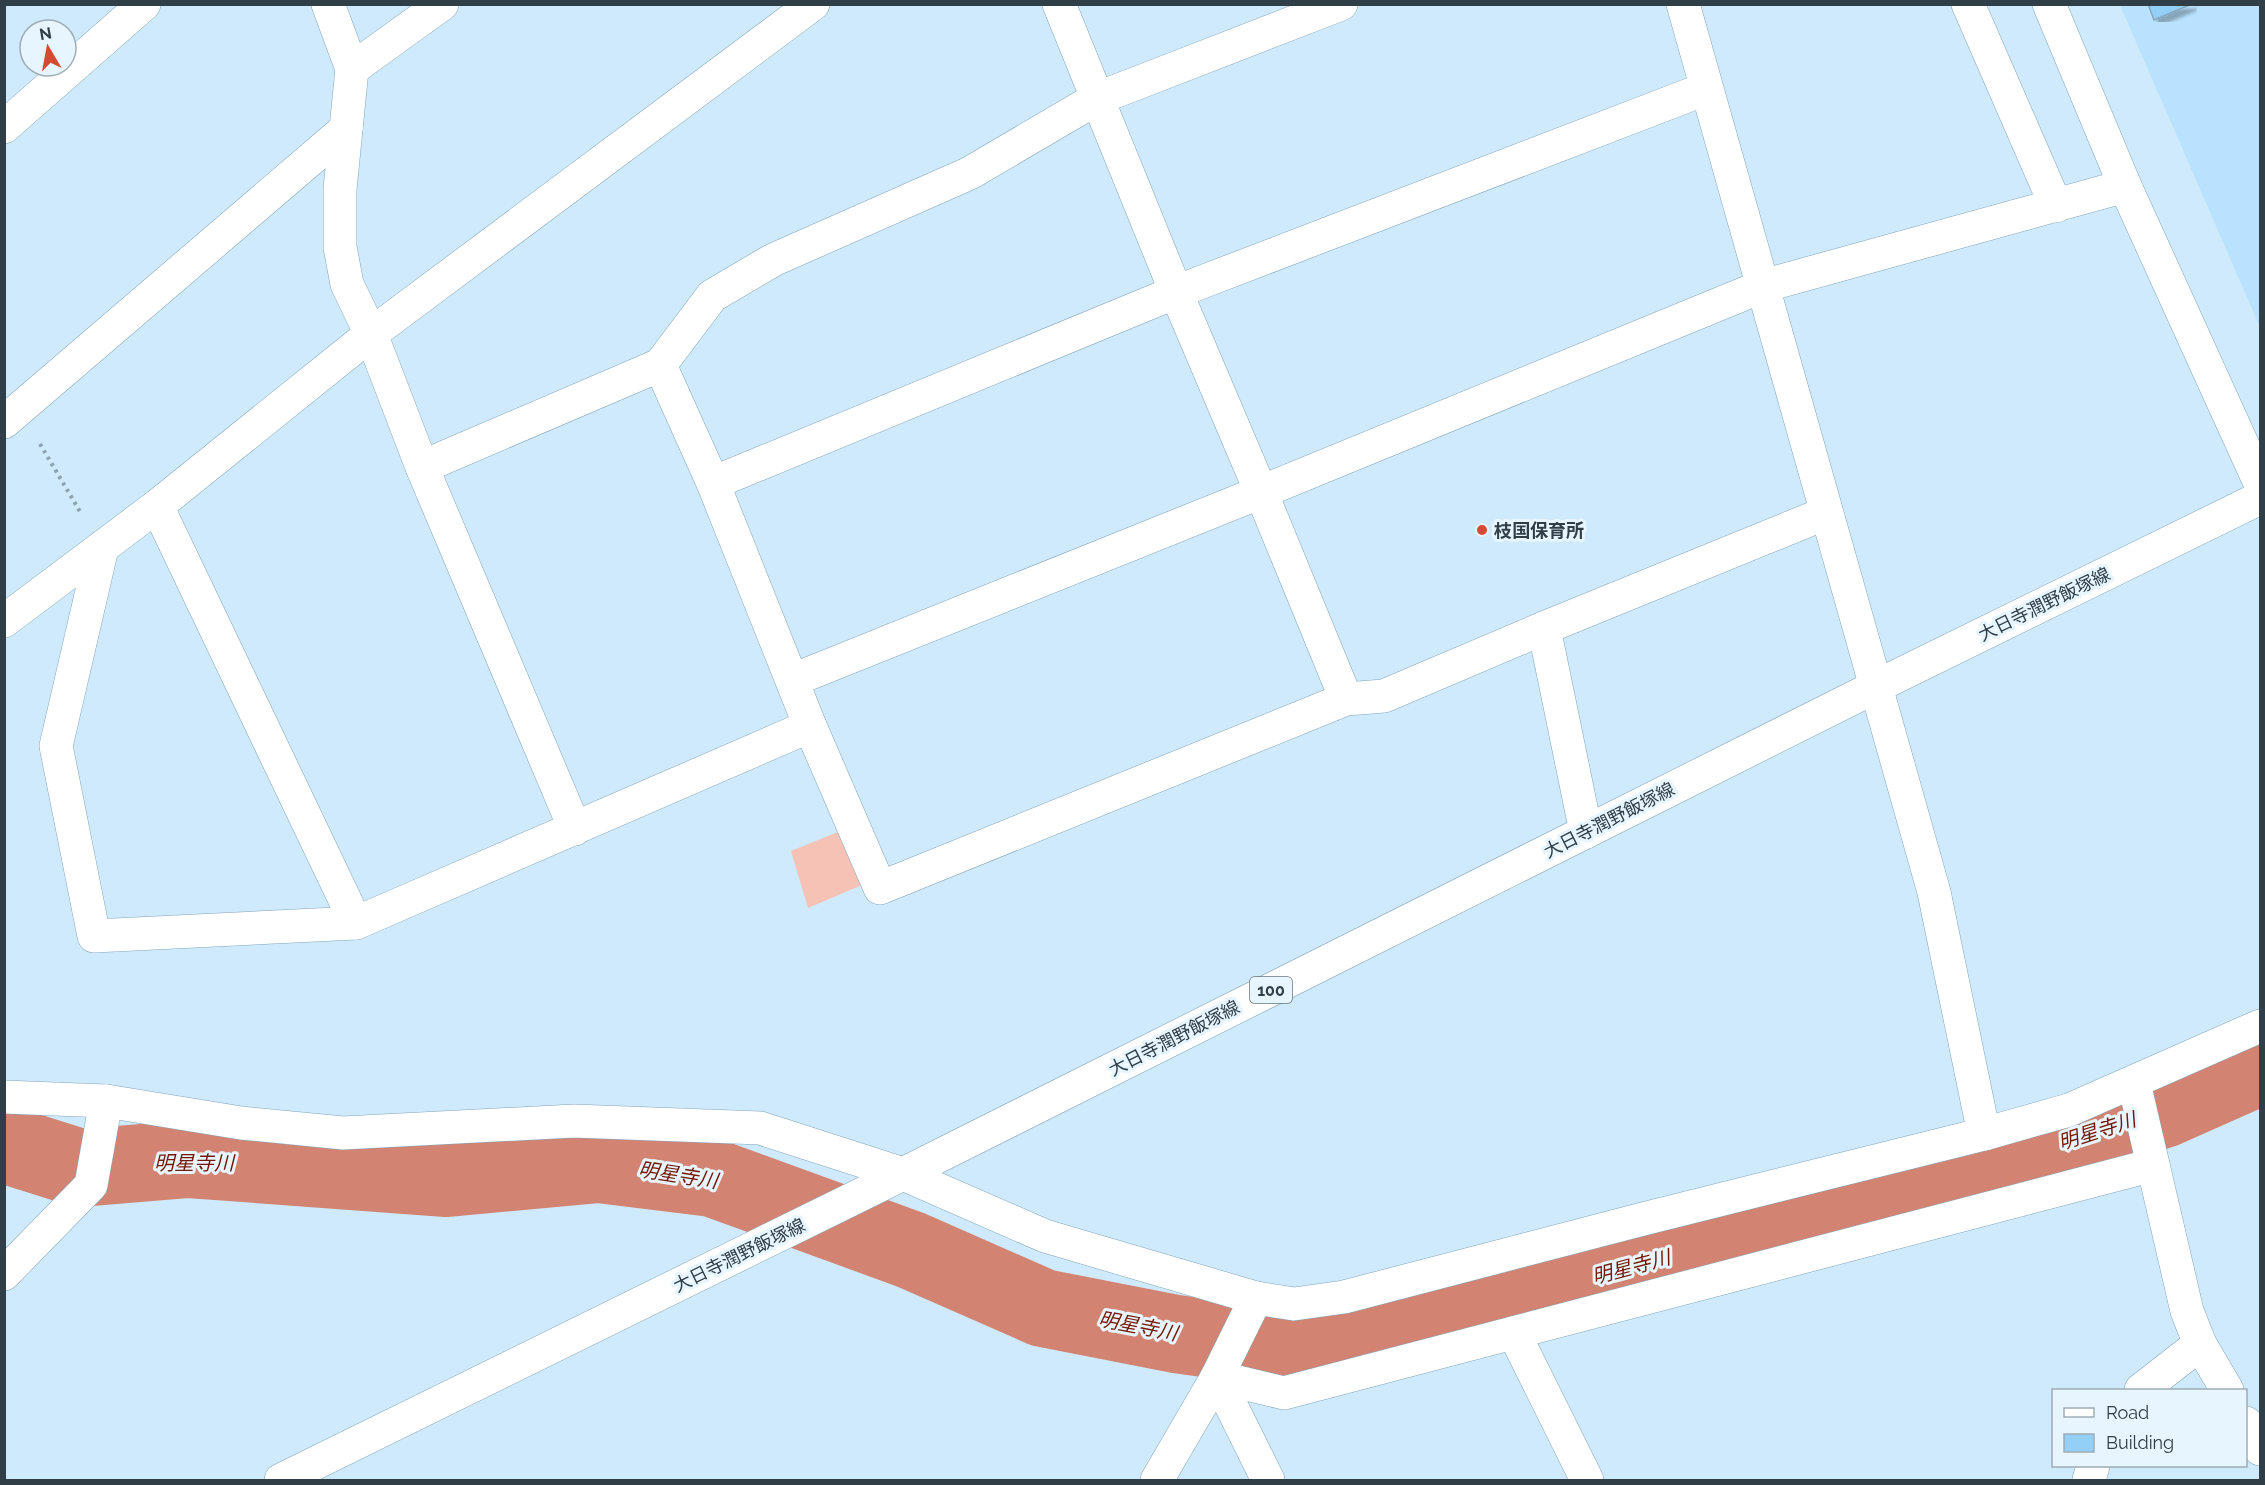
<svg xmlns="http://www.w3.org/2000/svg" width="2265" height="1485" font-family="Raleway,'Noto Sans JP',sans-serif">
<defs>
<filter id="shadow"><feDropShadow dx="5.5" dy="5.5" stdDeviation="1.5" flood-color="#0004"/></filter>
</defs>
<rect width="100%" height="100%" fill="#ceeafc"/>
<path fill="#b9e2fe" d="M 2120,5 L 2260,5 L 2260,327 Z"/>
<path fill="#f7c2b6" d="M 838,832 L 862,885 L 808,908 L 791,851 Z"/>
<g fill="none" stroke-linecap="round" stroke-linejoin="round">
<path stroke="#d38372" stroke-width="78" d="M 4,1144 L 80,1168 L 189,1159 L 447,1178 L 599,1164 L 713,1178 L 911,1250 L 1043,1308 L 1176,1334 L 1256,1345 L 1302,1345 L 1577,1281 L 1923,1189 L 2163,1109 L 2260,1066"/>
</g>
<path fill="#93cff6" stroke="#86a6bc" stroke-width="1.5" filter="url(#shadow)" d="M 2148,4 L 2192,4 L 2154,20 Z"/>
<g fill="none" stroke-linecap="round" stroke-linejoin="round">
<g stroke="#84a5bb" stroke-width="34">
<g id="minor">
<path d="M 328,4 L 352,69 L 340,189 L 340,247 L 347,284 L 371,334 L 422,467 L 575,829"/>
<path d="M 1683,4 L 1934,892 L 1984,1134"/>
<path d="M 1968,4 L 2056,206"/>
<path d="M 352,69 L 442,4"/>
<path d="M 660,365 L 713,483 L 810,726 L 880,888 L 1346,699 L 1384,696 L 1544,628 L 1826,513"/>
<path d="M 4,422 L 346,129"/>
<path d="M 422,467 L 660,365 L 712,296 L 773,260 L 970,173 L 1096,99 L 1341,4"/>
<path d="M 713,483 L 1176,292 L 1705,89"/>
<path d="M 157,506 L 356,923 L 810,726"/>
<path d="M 102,548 L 56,746 L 94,936 L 356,923"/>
<path d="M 4,621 L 157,506 L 371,334 L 813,4"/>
<path d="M 1544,628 L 1586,832"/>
<path d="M 793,680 L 1261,492 L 1346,699"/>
<path d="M 2134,1083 L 2187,1311 L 2200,1344 L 2227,1390"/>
<path d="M 4,1097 L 106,1101 L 241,1123 L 343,1133 L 574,1121 L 760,1128 L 903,1174 L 1045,1236 L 1256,1298 L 1294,1304 L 1344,1297 L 1643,1219 L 1984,1134 L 2069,1110 L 2260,1026"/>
<path d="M 4,1274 L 91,1185 L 106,1101"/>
<path d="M 1514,1333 L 1587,1480"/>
<path d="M 1217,1377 L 1284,1393 L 2153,1165"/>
<path d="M 1217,1377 L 1268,1480"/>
<path d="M 2141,1390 L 2200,1344"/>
<path d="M 2246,1423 L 2260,1449"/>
<path d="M 1157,1480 L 1217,1377 L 1256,1298"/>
<path d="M 2089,1480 L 2093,1466"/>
</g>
</g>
<g stroke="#84a5bb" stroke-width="34">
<g id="tertiary">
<path d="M 1059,4 L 1176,292 L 1261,492 L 1763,286 L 2125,186"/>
<path d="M 2049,4 L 2125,186 L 2260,483"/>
<path d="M 4,127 L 144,4"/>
</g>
</g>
<g stroke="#84a5bb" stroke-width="34">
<path id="primary" d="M 281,1480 L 903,1174 L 1877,686 L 2260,498"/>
</g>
<path stroke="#8da3b1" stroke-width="4" stroke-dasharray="3 4.5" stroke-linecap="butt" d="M 40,444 L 82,515"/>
<use href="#minor" stroke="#fff" stroke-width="33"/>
<use href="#tertiary" stroke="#fff" stroke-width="33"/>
<use href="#primary" stroke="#fff" stroke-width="33"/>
</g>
<circle fill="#d64a31" stroke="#e7f5fe" stroke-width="2" cx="1482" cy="530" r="6"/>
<g text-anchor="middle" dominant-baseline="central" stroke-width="6" stroke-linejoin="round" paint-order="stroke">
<rect fill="#e7f5fe" stroke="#67757e" stroke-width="1.5" x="1250" y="977" width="42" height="26" rx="4.5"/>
<g font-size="16" font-weight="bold" fill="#303e47">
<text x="1271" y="990">100</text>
</g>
<g font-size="18" font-weight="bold" fill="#303e47" stroke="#e7f5fe" text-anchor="start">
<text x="1494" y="530">枝国保育所</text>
</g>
<g font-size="18" fill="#303e47" stroke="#e7f5fe">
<text transform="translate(2044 604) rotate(-26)">大日寺潤野飯塚線</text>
<text transform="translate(1609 820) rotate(-27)">大日寺潤野飯塚線</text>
<text transform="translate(1174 1038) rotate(-27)">大日寺潤野飯塚線</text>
<text transform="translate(739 1255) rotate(-26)">大日寺潤野飯塚線</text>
</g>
<g font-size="20" font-style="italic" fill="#771705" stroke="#e7f5fe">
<text transform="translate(2097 1131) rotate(-18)">明星寺川</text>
<text x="194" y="1163">明星寺川</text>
<text transform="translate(678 1175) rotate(9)">明星寺川</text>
<text transform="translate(1631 1267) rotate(-15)">明星寺川</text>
<text transform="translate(1138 1326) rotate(11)">明星寺川</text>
</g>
</g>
<rect width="2265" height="1485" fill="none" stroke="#303e47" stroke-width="12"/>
<rect x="2052" y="1389" width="195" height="78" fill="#e7f5fe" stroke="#9eacb5" stroke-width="1.5"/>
<rect x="2064" y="1408" width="30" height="9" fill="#ffffff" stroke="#9eacb5" stroke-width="1.5"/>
<text x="2106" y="1419" font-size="18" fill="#303e47">Road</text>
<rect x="2064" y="1434" width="30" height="18" fill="#93cff6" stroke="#9eacb5" stroke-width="1.5"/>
<text x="2106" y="1449" font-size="18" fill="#303e47">Building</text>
<g transform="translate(48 48) rotate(350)"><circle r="28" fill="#e7f5fe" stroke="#9eacb5" stroke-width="1.5"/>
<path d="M0-4.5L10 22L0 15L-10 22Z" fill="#d64a31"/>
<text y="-9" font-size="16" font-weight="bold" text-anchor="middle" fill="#303e47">N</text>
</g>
</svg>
